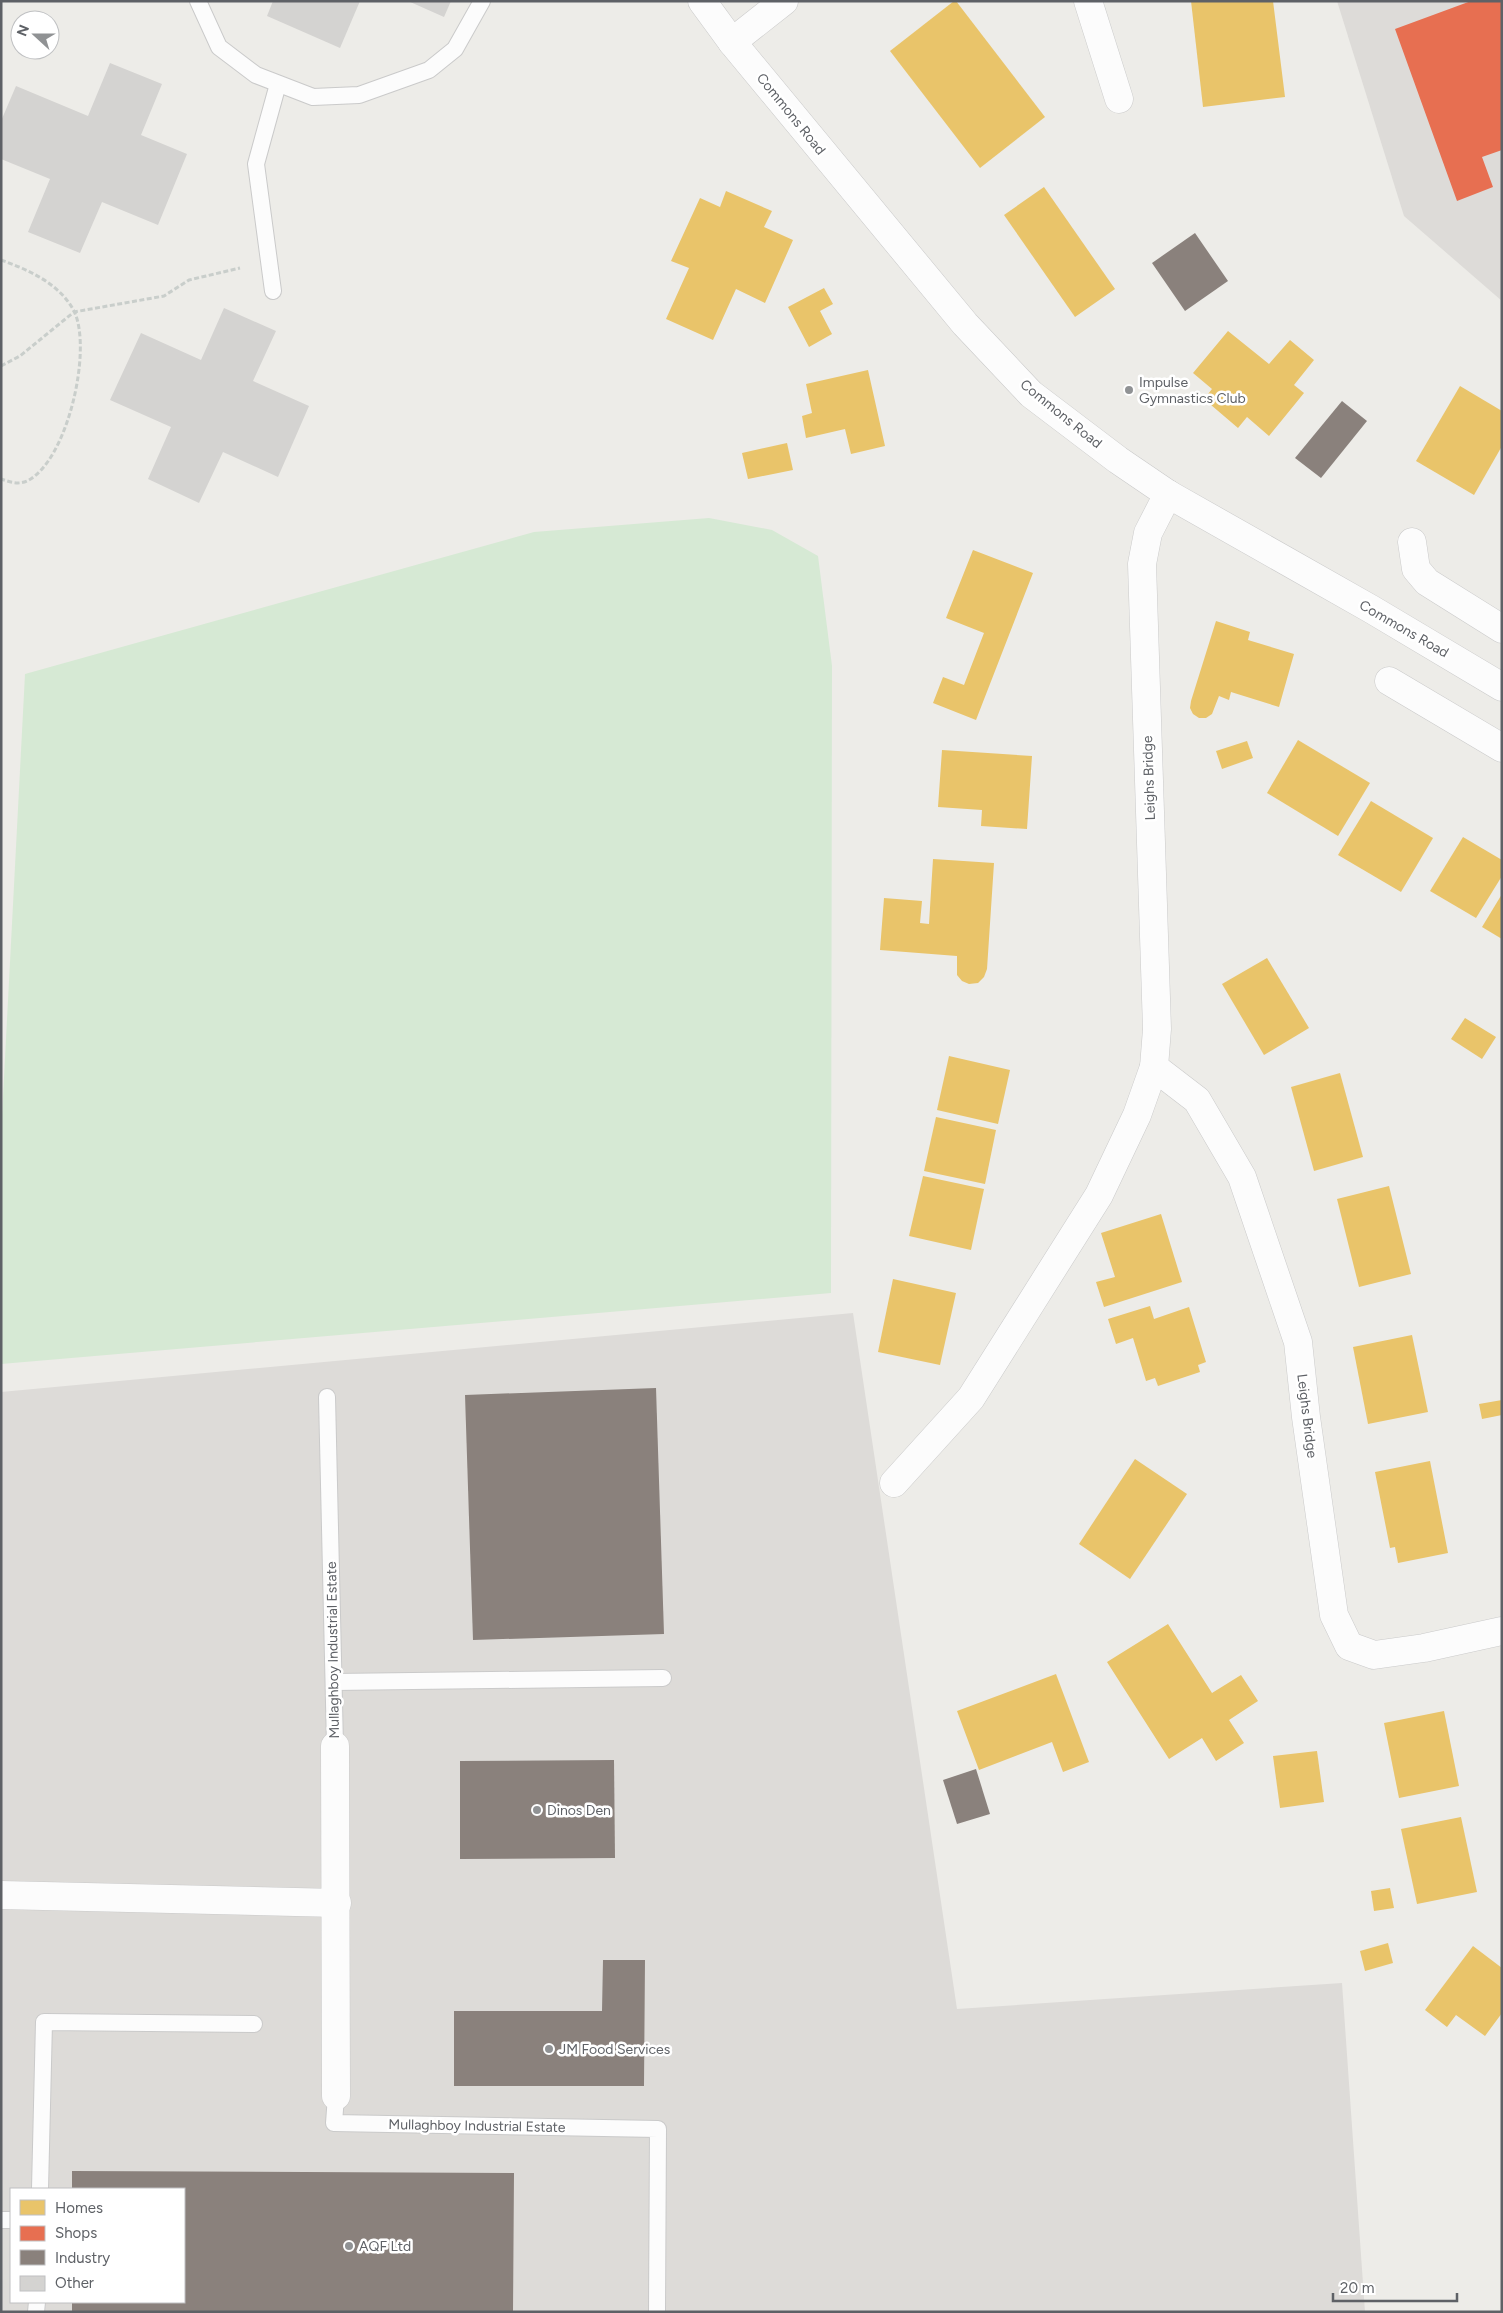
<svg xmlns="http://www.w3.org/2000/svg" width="1503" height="2313" font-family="Figtree,sans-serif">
<rect width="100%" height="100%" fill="#edece8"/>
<g fill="#dddbd8" fill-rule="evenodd">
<path d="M 1337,1 L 1502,1 L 1502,301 L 1404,216 Z"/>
<path d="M 853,1313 L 957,2009 L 1342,1983 L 1365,2312 L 1,2312 L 1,1392 ZM 11,2189 L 184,2189 L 184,2302 L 11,2302 Z"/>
</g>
<path fill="#d6e9d4" d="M 709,518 L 772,530 L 818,556 L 832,666 L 831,1293 L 1,1364 L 1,1135 L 25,674 L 534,532 Z"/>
<g fill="#e9c46a">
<path d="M 954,1 L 956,1 L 1045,117 L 980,168 L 890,51 Z"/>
<path d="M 1191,1 L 1273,1 L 1285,97 L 1203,107 Z"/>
<path d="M 1044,187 L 1115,289 L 1075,317 L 1004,215 Z"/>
<path d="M 726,191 L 772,211 L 764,227 L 793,240 L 765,303 L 736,289 L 713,340 L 666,319 L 689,268 L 671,261 L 700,198 L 720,207 Z"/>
<path d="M 824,288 L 833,304 L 820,311 L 832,334 L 809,347 L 788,307 Z"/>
<path d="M 1228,331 L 1269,364 L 1290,340 L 1314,360 L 1294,385 L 1304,393 L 1269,436 L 1247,417 L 1238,428 L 1204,399 L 1212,389 L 1193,373 Z"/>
<path d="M 868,370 L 885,446 L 851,454 L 845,429 L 806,438 L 802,416 L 812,413 L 806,384 Z"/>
<path d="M 1460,386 L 1502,411 L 1502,446 L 1474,495 L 1416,461 Z"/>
<path d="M 787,443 L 793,470 L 748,479 L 742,453 Z"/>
<path d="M 973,550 L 1033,573 L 976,720 L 933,703 L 943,677 L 964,685 L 984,633 L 946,618 Z"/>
<path d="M 1216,621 L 1250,632 L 1248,640 L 1294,654 L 1279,707 L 1231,692 L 1229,700 L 1219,696 L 1212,714 L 1206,718 L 1199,718 L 1193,714 L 1190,708 L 1191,701 Z"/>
<path d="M 1298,740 L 1370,783 L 1338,836 L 1267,793 Z"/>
<path d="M 1247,741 L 1253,758 L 1222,769 L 1216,751 Z"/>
<path d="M 942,750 L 1032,756 L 1027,829 L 981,826 L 982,810 L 938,807 Z"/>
<path d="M 1371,801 L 1433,838 L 1401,892 L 1338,855 Z"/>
<path d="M 1463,837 L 1502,860 L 1502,876 L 1476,918 L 1430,891 Z"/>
<path d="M 933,859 L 994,863 L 987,969 L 984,977 L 978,983 L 969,984 L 962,981 L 957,975 L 957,956 L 880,950 L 884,898 L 922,901 L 920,923 L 929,924 Z"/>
<path d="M 1502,894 L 1502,939 L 1482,927 Z"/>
<path d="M 1267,958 L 1309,1028 L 1264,1055 L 1222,984 Z"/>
<path d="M 1465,1018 L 1496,1037 L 1482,1059 L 1451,1039 Z"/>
<path d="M 949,1056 L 1010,1070 L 998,1124 L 937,1110 Z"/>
<path d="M 1340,1073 L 1363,1157 L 1314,1171 L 1291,1087 Z"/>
<path d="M 936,1117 L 996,1130 L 985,1184 L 924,1171 Z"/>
<path d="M 923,1176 L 984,1189 L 971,1250 L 909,1236 Z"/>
<path d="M 1389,1186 L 1411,1274 L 1359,1287 L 1337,1199 Z"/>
<path d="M 1161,1214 L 1182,1282 L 1104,1307 L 1096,1282 L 1115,1277 L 1101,1233 Z"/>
<path d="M 893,1279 L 956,1293 L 940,1365 L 878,1352 Z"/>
<path d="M 1150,1306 L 1154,1319 L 1189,1307 L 1206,1362 L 1198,1365 L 1200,1372 L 1158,1386 L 1155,1378 L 1146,1381 L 1133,1338 L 1116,1344 L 1108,1319 Z"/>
<path d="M 1412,1335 L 1428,1412 L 1368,1424 L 1353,1347 Z"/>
<path d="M 1502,1400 L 1502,1415 L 1482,1419 L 1479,1404 Z"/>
<path d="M 1135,1459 L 1187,1494 L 1130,1579 L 1079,1544 Z"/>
<path d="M 1430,1461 L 1448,1553 L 1398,1563 L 1395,1547 L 1390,1548 L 1375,1472 Z"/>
<path d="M 1168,1624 L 1212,1693 L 1241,1675 L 1258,1701 L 1229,1720 L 1244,1743 L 1216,1761 L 1202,1738 L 1169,1759 L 1107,1662 Z"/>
<path d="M 1056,1674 L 1089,1762 L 1063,1772 L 1052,1742 L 979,1770 L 957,1711 Z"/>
<path d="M 1444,1711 L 1459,1786 L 1399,1798 L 1384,1723 Z"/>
<path d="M 1317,1751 L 1324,1802 L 1280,1808 L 1273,1756 Z"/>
<path d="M 1461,1817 L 1477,1892 L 1417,1904 L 1401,1829 Z"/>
<path d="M 1390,1888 L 1394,1908 L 1374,1911 L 1371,1891 Z"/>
<path d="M 1388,1943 L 1393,1963 L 1365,1971 L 1360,1951 Z"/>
<path d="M 1473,1946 L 1502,1968 L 1502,2013 L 1485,2036 L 1456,2015 L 1447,2027 L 1425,2010 Z"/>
</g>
<path fill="#e76f51" d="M 1471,1 L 1502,1 L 1502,150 L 1482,157 L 1493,187 L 1457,201 L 1395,29 Z"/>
<g fill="#8a817c">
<path d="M 1195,233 L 1228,281 L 1185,311 L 1152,263 Z"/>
<path d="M 1342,401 L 1367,421 L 1321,478 L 1295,458 Z"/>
<path d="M 656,1388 L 664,1634 L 473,1640 L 465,1395 Z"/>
<path d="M 614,1760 L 615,1858 L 460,1859 L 460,1761 Z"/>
<path d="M 976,1769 L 990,1814 L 957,1824 L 943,1780 Z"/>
<path d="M 603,1960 L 645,1960 L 644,2086 L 454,2086 L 454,2011 L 602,2011 Z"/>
<path d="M 72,2171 L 514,2173 L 513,2312 L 72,2312 L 72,2302 L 184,2302 L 184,2189 L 72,2189 Z"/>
</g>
<g fill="#d4d3d1">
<path d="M 273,1 L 360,1 L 340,48 L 267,16 Z"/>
<path d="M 408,1 L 451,1 L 444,17 Z"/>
<path d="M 110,63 L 162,84 L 141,135 L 187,154 L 158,225 L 102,202 L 80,253 L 28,232 L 50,179 L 1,159 L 1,121 L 16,86 L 88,116 Z"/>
<path d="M 224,308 L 276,331 L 253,381 L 309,406 L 278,477 L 223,452 L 199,503 L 148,479 L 171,427 L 110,400 L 141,333 L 201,360 Z"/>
</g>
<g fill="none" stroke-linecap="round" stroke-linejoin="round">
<g stroke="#cacaca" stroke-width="18">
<g id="lane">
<path d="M 198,1 L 219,47 L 256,75 L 313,97 L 359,95 L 429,70 L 455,49 L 482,1"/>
<path d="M 273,291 L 256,164 L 278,84"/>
<path d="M 327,1397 L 335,1746"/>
<path d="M 335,1682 L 663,1678"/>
<path d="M 336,2096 L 334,2123 L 658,2129 L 657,2312"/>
<path d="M 40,2189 L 44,2022 L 254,2024"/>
<path d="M 1,2220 L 11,2220"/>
<path d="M 36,2312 L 37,2302"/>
</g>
</g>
<g stroke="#cacaca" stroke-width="29">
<g id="street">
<path d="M 1088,1 L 1119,99"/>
<path d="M 732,42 L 784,1"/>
<path d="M 1168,494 L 1148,533 L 1142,564 L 1157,1029 L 1154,1067 L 1197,1100 L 1242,1177 L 1298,1342 L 1306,1417 L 1334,1615 L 1349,1646 L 1374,1655 L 1424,1648 L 1502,1631"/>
<path d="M 1412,542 L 1416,569 L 1427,582 L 1502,629"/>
<path d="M 1389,681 L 1502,748"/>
<path d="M 894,1483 L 971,1398 L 1099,1195 L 1137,1115 L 1154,1067"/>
<path d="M 335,1746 L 336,2096"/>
<path d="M 1,1895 L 337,1903"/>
</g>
</g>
<g stroke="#c9c9c9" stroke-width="29">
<path id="secondary" d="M 702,1 L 732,42 L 965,324 L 1031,394 L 1118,460 L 1168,494 L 1371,609 L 1502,687"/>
</g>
<g stroke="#c9cecb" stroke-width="3" stroke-dasharray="5 2.5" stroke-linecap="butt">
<path d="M 1,260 C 29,270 60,284 74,311 C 93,350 67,462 27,481 C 18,485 10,482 1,479"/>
<path d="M 1,366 L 20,356 L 74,312 L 164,296 L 189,280 L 240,268"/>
</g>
<use href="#lane" stroke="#fcfcfc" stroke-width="16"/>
<use href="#street" stroke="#fcfcfc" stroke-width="28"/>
<use href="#secondary" stroke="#fcfcfc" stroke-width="28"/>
</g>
<g fill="#909294" stroke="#fff" stroke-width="2">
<circle cx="1129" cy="390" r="5"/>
<circle cx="537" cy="1810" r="5"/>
<circle cx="549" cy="2049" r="5"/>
<circle cx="349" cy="2246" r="5"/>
</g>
<g text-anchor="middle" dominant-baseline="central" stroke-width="5" stroke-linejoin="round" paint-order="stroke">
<g font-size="14" fill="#5e6166" stroke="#fff">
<text transform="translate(791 114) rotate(51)">Commons Road</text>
<text transform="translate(1061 414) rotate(39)">Commons Road</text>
<text transform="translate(1404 629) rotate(30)">Commons Road</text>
<text transform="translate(1149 778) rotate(-92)">Leighs Bridge</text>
<text transform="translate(1307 1416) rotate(83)">Leighs Bridge</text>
<text transform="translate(333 1650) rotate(-91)">Mullaghboy Industrial Estate</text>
<text transform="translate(477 2126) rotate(1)">Mullaghboy Industrial Estate</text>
</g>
<g font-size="14" fill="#5e6166" stroke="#fff" text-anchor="start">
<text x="1139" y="382">Impulse<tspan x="1139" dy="16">Gymnastics Club</tspan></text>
<text x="547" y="1810">Dinos Den</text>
<text x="559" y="2049">JM Food Services</text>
<text x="359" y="2246">AQF Ltd</text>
</g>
</g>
<rect width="1503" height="2313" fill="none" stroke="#5e6166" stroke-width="5"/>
<rect x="10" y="2188" width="175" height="115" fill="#ffffff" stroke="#bfc0c2"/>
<rect x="20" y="2200" width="25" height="15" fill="#e9c46a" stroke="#bfc0c2"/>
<text x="55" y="2213" font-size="15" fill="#5e6166">Homes</text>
<rect x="20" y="2226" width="25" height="15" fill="#e76f51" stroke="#bfc0c2"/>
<text x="55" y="2238" font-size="15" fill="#5e6166">Shops</text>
<rect x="20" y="2250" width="25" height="15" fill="#8a817c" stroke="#bfc0c2"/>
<text x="55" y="2263" font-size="15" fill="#5e6166">Industry</text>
<rect x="20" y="2276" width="25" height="15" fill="#d4d3d1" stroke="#bfc0c2"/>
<text x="55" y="2288" font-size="15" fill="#5e6166">Other</text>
<g transform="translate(35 35) rotate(291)"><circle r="24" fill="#ffffff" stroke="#bfc0c2"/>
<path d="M0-4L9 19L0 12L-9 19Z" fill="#909294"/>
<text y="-8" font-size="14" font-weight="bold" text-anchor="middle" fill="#5e6166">N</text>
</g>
<path d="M1333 2293v8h124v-8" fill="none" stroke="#5e6166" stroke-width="2.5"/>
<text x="1340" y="2293" font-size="15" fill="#5e6166" stroke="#ffffff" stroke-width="4" paint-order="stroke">20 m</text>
</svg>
